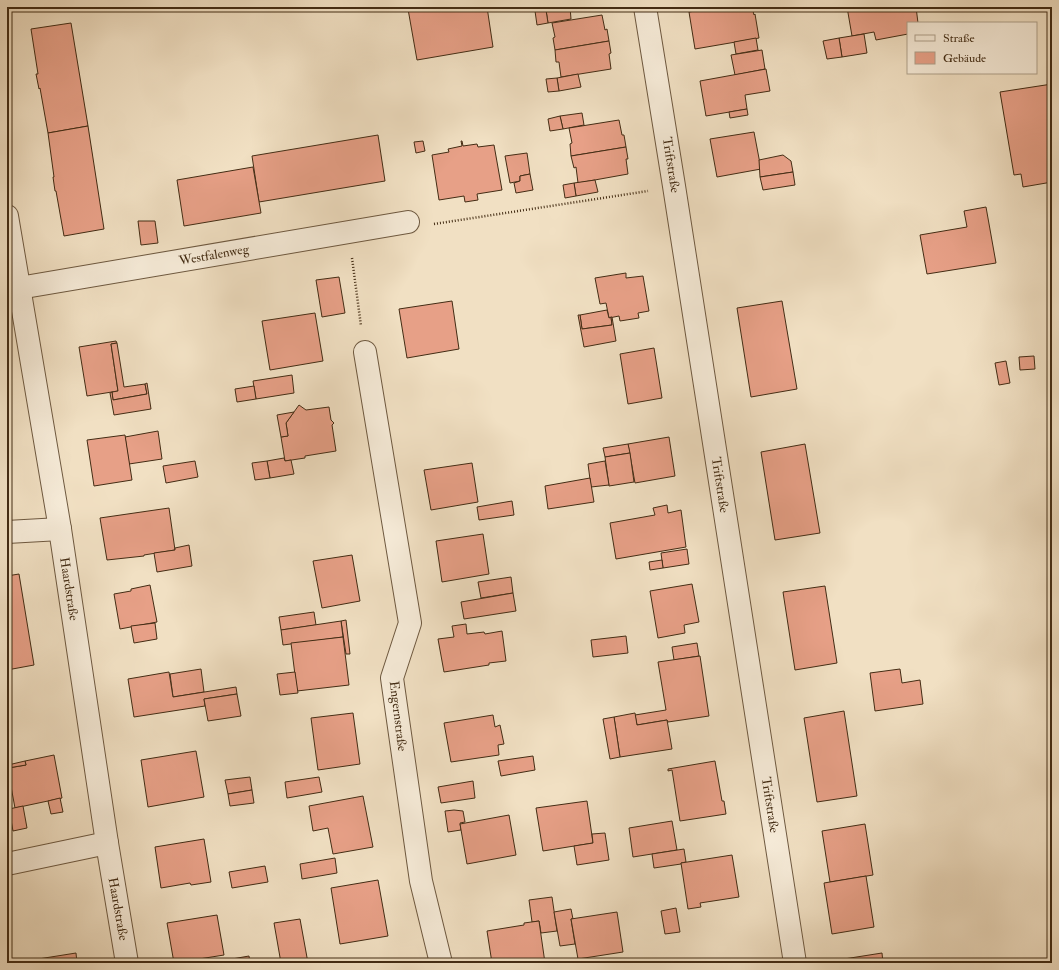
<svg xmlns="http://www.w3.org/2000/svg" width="1059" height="970" font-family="'IM FELL Double Pica',serif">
<rect width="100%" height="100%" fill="#f1e0c3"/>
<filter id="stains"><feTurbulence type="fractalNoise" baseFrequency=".005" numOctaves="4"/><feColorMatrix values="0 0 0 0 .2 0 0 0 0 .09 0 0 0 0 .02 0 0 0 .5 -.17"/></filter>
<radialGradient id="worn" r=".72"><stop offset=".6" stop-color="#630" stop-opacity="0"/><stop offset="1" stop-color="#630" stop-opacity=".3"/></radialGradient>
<g fill="#e7a087" stroke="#432c14">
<path d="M 421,7 L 487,7 L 493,47 L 417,60 L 408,9 Z"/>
<path d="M 561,7 L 570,7 L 571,19 L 548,23 L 546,10 Z"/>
<path d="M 721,7 L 752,7 L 754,15 L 755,14 L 759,38 L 695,49 L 689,12 Z"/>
<path d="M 847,7 L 916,7 L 918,23 L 908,23 L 908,34 L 876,40 L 874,32 L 852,36 Z"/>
<path d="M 546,10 L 548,23 L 537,25 L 535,11 Z"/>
<path d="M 602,15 L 605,30 L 607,29 L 609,41 L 555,50 L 553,38 L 555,37 L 552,23 Z"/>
<path d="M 71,23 L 88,126 L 48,133 L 40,88 L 39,89 L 36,74 L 38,74 L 31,29 Z"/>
<path d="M 864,34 L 867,53 L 842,57 L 839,38 Z"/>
<path d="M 756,38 L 758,50 L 736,54 L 734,42 Z"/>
<path d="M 839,38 L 842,57 L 827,59 L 823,41 Z"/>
<path d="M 609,41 L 611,53 L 609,54 L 611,69 L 561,77 L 559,62 L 556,62 L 555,50 Z"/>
<path d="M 762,50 L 765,69 L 735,75 L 731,55 Z"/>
<path d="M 766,69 L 770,91 L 745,95 L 747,109 L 706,116 L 700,81 Z"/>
<path d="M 578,74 L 581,87 L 559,91 L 557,78 Z"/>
<path d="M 557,78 L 559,91 L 548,92 L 546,79 Z"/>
<path d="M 1052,84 L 1052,182 L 1023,187 L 1021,174 L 1014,175 L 1000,92 Z"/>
<path d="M 747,109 L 748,115 L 730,118 L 729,112 Z"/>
<path d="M 582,113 L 584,125 L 563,129 L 560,116 Z"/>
<path d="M 560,116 L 563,129 L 550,131 L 548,119 Z"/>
<path d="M 619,120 L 622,135 L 624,135 L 626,147 L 571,156 L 570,144 L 572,143 L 569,128 Z"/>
<path d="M 88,126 L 104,229 L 64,236 L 56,191 L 55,191 L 53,177 L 54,177 L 48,133 Z"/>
<path d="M 754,132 L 761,169 L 717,177 L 710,139 Z"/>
<path d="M 378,135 L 385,181 L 259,202 L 252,156 Z"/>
<path d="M 423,141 L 425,151 L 416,153 L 414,142 Z"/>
<path d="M 461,141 L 462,141 L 463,146 L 477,144 L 478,147 L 494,145 L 502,190 L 477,194 L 478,200 L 465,202 L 464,196 L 439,200 L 432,155 L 449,152 L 448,149 L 462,146 Z"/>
<path d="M 626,147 L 628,159 L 626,159 L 628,174 L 578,183 L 576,167 L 574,168 L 571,156 Z"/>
<path d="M 527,153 L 530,174 L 520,176 L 520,181 L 510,183 L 505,156 Z"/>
<path d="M 783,155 L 791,161 L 793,172 L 760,177 L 759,160 Z"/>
<path d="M 253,167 L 261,213 L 184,226 L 177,180 Z"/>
<path d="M 793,172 L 795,185 L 763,190 L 760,177 Z"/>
<path d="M 530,174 L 533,190 L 516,193 L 514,183 L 520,181 L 520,176 Z"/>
<path d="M 595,180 L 598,192 L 576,196 L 574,183 Z"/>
<path d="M 574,183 L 576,196 L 565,198 L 563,185 Z"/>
<path d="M 986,207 L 996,263 L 927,274 L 920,235 L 967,227 L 964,211 Z"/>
<path d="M 138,221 L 155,221 L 158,243 L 141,245 Z"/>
<path d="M 626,273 L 626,278 L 643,276 L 649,311 L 638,313 L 639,318 L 620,321 L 619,316 L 609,318 L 606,303 L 600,304 L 595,278 Z"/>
<path d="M 339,277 L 345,313 L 322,317 L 316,280 Z"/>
<path d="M 452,301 L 459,349 L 407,358 L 399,309 Z"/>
<path d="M 782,301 L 797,389 L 751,397 L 737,308 Z"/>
<path d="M 607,310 L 609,318 L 611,317 L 612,325 L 582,329 L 580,315 Z"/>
<path d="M 315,313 L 323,361 L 270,370 L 262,321 Z"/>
<path d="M 578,315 L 580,315 L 582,329 L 612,325 L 611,317 L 612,317 L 616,341 L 584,347 Z"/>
<path d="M 116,341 L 117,343 L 111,344 L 118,391 L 87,396 L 79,347 Z"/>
<path d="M 117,343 L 124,387 L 145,384 L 147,394 L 113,400 L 112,392 L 118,391 L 111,344 Z"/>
<path d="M 654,348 L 662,398 L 628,404 L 620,354 Z"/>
<path d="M 1034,356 L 1035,369 L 1020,370 L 1019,357 Z"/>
<path d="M 1006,361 L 1010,383 L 999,385 L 995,363 Z"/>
<path d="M 292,375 L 294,393 L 256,399 L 253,381 Z"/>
<path d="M 147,383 L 151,409 L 114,415 L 110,393 L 112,392 L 113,400 L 147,394 L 145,384 Z"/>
<path d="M 254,386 L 256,399 L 237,402 L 235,389 Z"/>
<path d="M 299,405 L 306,410 L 329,407 L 331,420 L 334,423 L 332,425 L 336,451 L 305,456 L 305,458 L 285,461 L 281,437 L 288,436 L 286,423 Z"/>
<path d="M 294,412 L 286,423 L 288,436 L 281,437 L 277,415 Z"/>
<path d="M 158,431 L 162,459 L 129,464 L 125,437 Z"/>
<path d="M 125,435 L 132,480 L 94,486 L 87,440 Z"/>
<path d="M 669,437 L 675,476 L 635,483 L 628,444 Z"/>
<path d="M 628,444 L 630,453 L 605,457 L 603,448 Z"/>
<path d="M 805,444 L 820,533 L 775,540 L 761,452 Z"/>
<path d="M 630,453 L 634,482 L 609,486 L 605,457 Z"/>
<path d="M 284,458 L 285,461 L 291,460 L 294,474 L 270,478 L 267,461 Z"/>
<path d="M 195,461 L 198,477 L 166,483 L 163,466 Z"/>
<path d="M 267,461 L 270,478 L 255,480 L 252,463 Z"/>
<path d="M 605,461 L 609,485 L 591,487 L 588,464 Z"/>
<path d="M 472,463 L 478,502 L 431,510 L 424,470 Z"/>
<path d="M 590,478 L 594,502 L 548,509 L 545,486 Z"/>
<path d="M 512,501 L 514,515 L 479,520 L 477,507 Z"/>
<path d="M 667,505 L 668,513 L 681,510 L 686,547 L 616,559 L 610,523 L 655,515 L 653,508 Z"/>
<path d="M 169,508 L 175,550 L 144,555 L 144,556 L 107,560 L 100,518 Z"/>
<path d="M 483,534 L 489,574 L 442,582 L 436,541 Z"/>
<path d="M 189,545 L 192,566 L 157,572 L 154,553 L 175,550 L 175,548 Z"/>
<path d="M 687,549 L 689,564 L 663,568 L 661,553 Z"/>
<path d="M 352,555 L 360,601 L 322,608 L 313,561 Z"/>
<path d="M 662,560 L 663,568 L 650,570 L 649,562 Z"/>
<path d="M 19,574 L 34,665 L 7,670 L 7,576 Z"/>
<path d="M 511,577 L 513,593 L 481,598 L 478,582 Z"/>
<path d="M 692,584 L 699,622 L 684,625 L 685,633 L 658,638 L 650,591 Z"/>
<path d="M 150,585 L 157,622 L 120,629 L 114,594 L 131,591 L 131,589 Z"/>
<path d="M 825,586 L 837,663 L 795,670 L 783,592 Z"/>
<path d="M 513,593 L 516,611 L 464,619 L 461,602 Z"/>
<path d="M 314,612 L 316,625 L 281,630 L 279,617 Z"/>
<path d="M 346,620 L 350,654 L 346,654 L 341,621 Z"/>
<path d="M 341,621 L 343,637 L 283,645 L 281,630 Z"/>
<path d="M 155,623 L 157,639 L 134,643 L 131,626 Z"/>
<path d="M 466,624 L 467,634 L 484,632 L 485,634 L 502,631 L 506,661 L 489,663 L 489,665 L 444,672 L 438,639 L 454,637 L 452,626 Z"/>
<path d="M 626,636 L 628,653 L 593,657 L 591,640 Z"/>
<path d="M 343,637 L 349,685 L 297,691 L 291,643 Z"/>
<path d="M 697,643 L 699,656 L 674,660 L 672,647 Z"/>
<path d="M 700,656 L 709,716 L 668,722 L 667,720 L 637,725 L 635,715 L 666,710 L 658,662 Z"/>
<path d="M 201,669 L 204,692 L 173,697 L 170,674 Z"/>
<path d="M 900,669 L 902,683 L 920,680 L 923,704 L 875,711 L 870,673 Z"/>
<path d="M 169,672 L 173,697 L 236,687 L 237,694 L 204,699 L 205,706 L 134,717 L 128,679 Z"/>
<path d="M 295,672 L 298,693 L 280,695 L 277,674 Z"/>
<path d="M 237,694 L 241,716 L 208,721 L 204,699 Z"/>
<path d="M 844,711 L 857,796 L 817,802 L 804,718 Z"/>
<path d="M 353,713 L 360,764 L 318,770 L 311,718 Z"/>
<path d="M 635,713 L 637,725 L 667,720 L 672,749 L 620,757 L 614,717 Z"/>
<path d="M 493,715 L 495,727 L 500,725 L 504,744 L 498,745 L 499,755 L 451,762 L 444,723 Z"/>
<path d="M 614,717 L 620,757 L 610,759 L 603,719 Z"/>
<path d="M 196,751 L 204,797 L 148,807 L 141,760 Z"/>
<path d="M 54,755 L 62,798 L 15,808 L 7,765 L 8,768 L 26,765 L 25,761 Z"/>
<path d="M 533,756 L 535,770 L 501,776 L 498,761 Z"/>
<path d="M 25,761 L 26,765 L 8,768 L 8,765 Z"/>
<path d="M 715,761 L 722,801 L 724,801 L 726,814 L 680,821 L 672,770 L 668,771 L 668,769 Z"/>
<path d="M 7,770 L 11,789 L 7,790 Z"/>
<path d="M 250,777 L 252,790 L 228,794 L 225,780 Z"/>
<path d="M 319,777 L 322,792 L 287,798 L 285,782 Z"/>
<path d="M 473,781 L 475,798 L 441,803 L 438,787 Z"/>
<path d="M 252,790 L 254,803 L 230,806 L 228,794 Z"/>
<path d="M 363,796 L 373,847 L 333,854 L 328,828 L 313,831 L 309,806 Z"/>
<path d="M 60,798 L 63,812 L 51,814 L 48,801 Z"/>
<path d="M 587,801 L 593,843 L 543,851 L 536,808 Z"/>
<path d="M 23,806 L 27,828 L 13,831 L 9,809 Z"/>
<path d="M 454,810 L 463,811 L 465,822 L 460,823 L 461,830 L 448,832 L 445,811 Z"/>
<path d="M 509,815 L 516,855 L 467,864 L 460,824 Z"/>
<path d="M 672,821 L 677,850 L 633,857 L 629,828 Z"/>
<path d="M 865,824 L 873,875 L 830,882 L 822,831 Z"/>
<path d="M 605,833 L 609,860 L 577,865 L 574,846 L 593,843 L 592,834 Z"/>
<path d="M 204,839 L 211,882 L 191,885 L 190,883 L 161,888 L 155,847 Z"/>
<path d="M 684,849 L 686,862 L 681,863 L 681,864 L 654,868 L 652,854 Z"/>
<path d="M 732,855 L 739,897 L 700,903 L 701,907 L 688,909 L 681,863 Z"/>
<path d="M 335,858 L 337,873 L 302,879 L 300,864 Z"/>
<path d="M 265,866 L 268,882 L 232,888 L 229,872 Z"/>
<path d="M 866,876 L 874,927 L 832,934 L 824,883 Z"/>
<path d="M 378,880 L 388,936 L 340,944 L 331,888 Z"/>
<path d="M 552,897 L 557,931 L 541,933 L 539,921 L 532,922 L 529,900 Z"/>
<path d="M 676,908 L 680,932 L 665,934 L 661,911 Z"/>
<path d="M 571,909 L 573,919 L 571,919 L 575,944 L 560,946 L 554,912 Z"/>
<path d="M 617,912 L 623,952 L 578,959 L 571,919 Z"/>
<path d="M 217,915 L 224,955 L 174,963 L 167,923 Z"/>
<path d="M 300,919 L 308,963 L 281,963 L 274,923 Z"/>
<path d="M 539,921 L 545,963 L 492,963 L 487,931 L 524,925 L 524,923 Z"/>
<path d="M 76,953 L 77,963 L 33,963 L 32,960 Z"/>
<path d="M 882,953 L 883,963 L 844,963 L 844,959 Z"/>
<path d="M 249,956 L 250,963 L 215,963 L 215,962 Z"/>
</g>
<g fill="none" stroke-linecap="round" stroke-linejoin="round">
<g stroke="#6e5940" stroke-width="24">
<g id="minor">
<path d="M 645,7 L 674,186 L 795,963"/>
<path d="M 7,216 L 60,529 L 107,843 L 127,963"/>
<path d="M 19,288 L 408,222"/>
<path d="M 365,352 L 410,623 L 392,678 L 421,881 L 441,963"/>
<path d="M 7,532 L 60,529"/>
<path d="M 7,864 L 107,843"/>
</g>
</g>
<g stroke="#432c14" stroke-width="2.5" stroke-dasharray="1 2" stroke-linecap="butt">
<path d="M 434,224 L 648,191"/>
<path d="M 352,258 L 361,326"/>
</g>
<use href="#minor" stroke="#f6ebd8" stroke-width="22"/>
</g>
<g text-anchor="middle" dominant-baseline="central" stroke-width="3.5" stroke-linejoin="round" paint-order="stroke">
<g font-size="13" fill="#432c14" stroke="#f6ebd8">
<text transform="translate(671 165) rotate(81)">Triftstraße</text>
<text transform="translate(214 255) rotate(-10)">Westfalenweg</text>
<text transform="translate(720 485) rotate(81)">Triftstraße</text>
<text transform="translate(69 589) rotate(81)">Haardstraße</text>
<text transform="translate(398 716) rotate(83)">Engernstraße</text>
<text transform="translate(770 805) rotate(81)">Triftstraße</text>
<text transform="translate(118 909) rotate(80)">Haardstraße</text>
</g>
</g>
<rect width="1059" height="970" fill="none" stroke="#f1e0c3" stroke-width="24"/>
<rect x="8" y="8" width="1043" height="954" fill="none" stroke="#432c14" stroke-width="2"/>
<rect x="12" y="12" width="1035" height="946" fill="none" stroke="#432c14"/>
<rect x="907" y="22" width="130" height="52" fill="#f6ebd8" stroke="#ae9f8a"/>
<rect x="915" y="35" width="20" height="6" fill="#f6ebd8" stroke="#ae9f8a"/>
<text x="943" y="42" font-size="12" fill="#432c14">Straße</text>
<rect x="915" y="52" width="20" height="12" fill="#e7a087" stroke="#ae9f8a"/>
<text x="943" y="62" font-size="12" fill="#432c14">Gebäude</text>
<rect width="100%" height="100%" filter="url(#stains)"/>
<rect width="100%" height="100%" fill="url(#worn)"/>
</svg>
